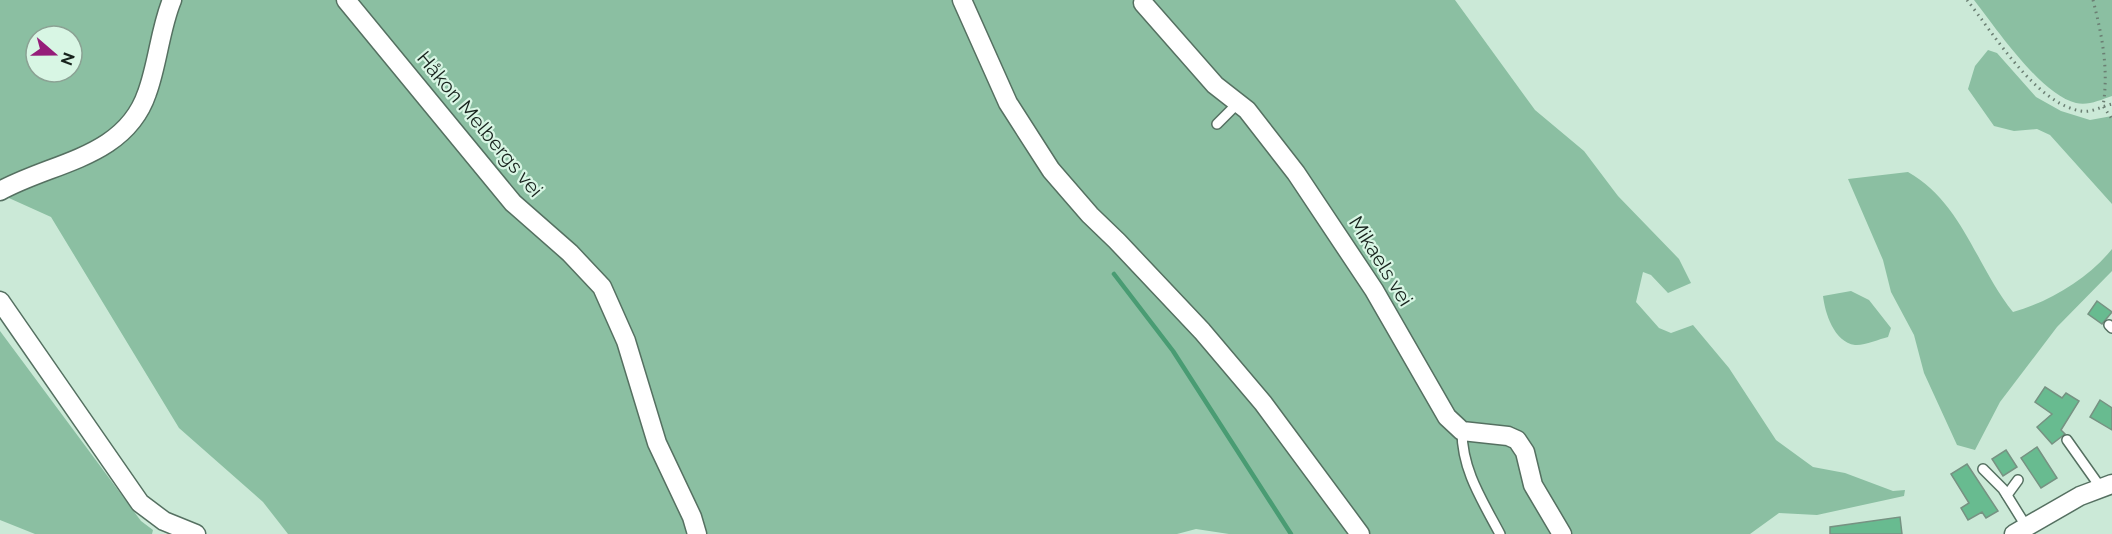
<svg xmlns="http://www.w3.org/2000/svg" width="2112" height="534" font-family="Raleway,sans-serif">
<rect width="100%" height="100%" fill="#cbe9d7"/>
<g fill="#8bbfa2" fill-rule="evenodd">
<path d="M 0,0 L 1455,0 L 1535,110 L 1584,151 L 1618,196 L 1679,259 L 1691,283 L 1668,293 L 1651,275 L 1643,272 L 1636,302 L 1659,328 L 1671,333 L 1693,325 L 1729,368 L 1776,440 L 1813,467 L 1845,473 L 1893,491 L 1905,490 L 1904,496 L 1817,515 L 1779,513 L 1750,534 L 1229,534 L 1196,529 L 1177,534 L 288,534 L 263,502 L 179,428 L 51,217 L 0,194 ZM 36,36 L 72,36 L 72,72 L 36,72 Z"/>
<path d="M 1974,0 L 2112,0 L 2112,96 C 2100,100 2088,106 2076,103 C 2041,95 1996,28 1974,0 Z"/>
<path d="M 1988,50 L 1997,53 L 2036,97 L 2061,111 L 2090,120 L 2112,116 L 2112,204 L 2050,135 L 2037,129 L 2014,131 L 1994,126 L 1968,89 L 1975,66 Z"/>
<path d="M 1908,172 C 1962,202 1977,268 2013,312 C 2049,302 2088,279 2112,249 L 2112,271 L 2057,327 L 2000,402 L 1975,450 L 1957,445 L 1924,373 L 1914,335 L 1891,292 L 1883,260 L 1848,179 Z"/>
<path d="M 1851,291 L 1869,300 L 1891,328 L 1888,337 C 1879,339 1864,346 1855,345 C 1834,342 1825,313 1823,296 Z"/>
<path d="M 0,331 L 141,521 L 153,530 L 152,534 L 35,534 L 0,520 Z"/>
</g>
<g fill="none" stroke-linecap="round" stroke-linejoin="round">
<path stroke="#499c73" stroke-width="4.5" d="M 1114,274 L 1173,351 L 1291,534"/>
</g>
<g fill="#68bb90" stroke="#769282" stroke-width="1.5">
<path d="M 2097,301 L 2112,312 L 2102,324 L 2088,314 Z"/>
<path d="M 2045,387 L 2062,398 L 2066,393 L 2079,401 L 2061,430 L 2065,434 L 2052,444 L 2037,427 L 2052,414 L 2035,402 Z"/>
<path d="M 2100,400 L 2112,408 L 2112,430 L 2090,417 Z"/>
<path d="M 2037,447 L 2057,478 L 2041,488 L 2021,458 Z"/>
<path d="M 2006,450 L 2017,467 L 2003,476 L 1992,459 Z"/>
<path d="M 1967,464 L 1998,511 L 1986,518 L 1982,512 L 1968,520 L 1961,508 L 1969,503 L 1951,474 Z"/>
<path d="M 1900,517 L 1902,534 L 1830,534 L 1830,527 Z"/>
</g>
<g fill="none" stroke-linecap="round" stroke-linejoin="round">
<g stroke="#557061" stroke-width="12">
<g id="service">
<path d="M 1217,124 L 1238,103"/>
<path d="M 2109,325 L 2112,328"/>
<path d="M 1462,431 C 1462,470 1482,500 1500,534"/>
<path d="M 2067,440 L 2101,488"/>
<path d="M 1983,469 L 2003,489 L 2026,526"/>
<path d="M 2007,495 L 2018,480"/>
</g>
</g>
<g stroke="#557061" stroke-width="21">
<g id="minor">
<path d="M 346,0 L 513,203 L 570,253 L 602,287 L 626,341 L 657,443 L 692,517 L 697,534"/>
<path d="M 962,0 L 1008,103 L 1051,170 L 1090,215 L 1117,241 L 1202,331 L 1263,403 L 1360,534"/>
<path d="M 1143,3 L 1215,85 L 1247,110 L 1296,173 L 1374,290 L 1447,417 L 1462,431 L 1508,436 L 1517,440 L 1525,452 L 1533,485 L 1562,534"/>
<path d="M 0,191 C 52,162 125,158 147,93 C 158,63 160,29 172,0"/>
<path d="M 0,301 L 140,503 L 164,521 L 196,534"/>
<path d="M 2014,534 L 2080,496 L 2112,484"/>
</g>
</g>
<g stroke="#6b7f73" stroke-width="3" stroke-dasharray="1.5 4.5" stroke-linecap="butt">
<path d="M 1967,0 C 1994,34 2036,104 2081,111 C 2092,113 2102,106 2112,104"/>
<path d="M 2093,0 C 2102,35 2109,70 2103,106 L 2112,119"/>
</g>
<use href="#service" stroke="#fff" stroke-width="9"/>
<use href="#minor" stroke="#fff" stroke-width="18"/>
</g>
<g text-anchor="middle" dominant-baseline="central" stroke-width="4.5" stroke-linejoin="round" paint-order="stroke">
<g font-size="20" fill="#18231d" stroke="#d8f6e4">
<text transform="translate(480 124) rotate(50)">Håkon Melbergs vei</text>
<text transform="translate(1381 261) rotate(58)">Mikaels vei</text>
</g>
</g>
<g transform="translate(54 54) rotate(110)"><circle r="28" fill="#d8f6e4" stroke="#8ba294" stroke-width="1.5"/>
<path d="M0-4.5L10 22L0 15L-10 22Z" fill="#951d79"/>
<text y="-9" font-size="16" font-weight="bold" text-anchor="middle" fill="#18231d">N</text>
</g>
</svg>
